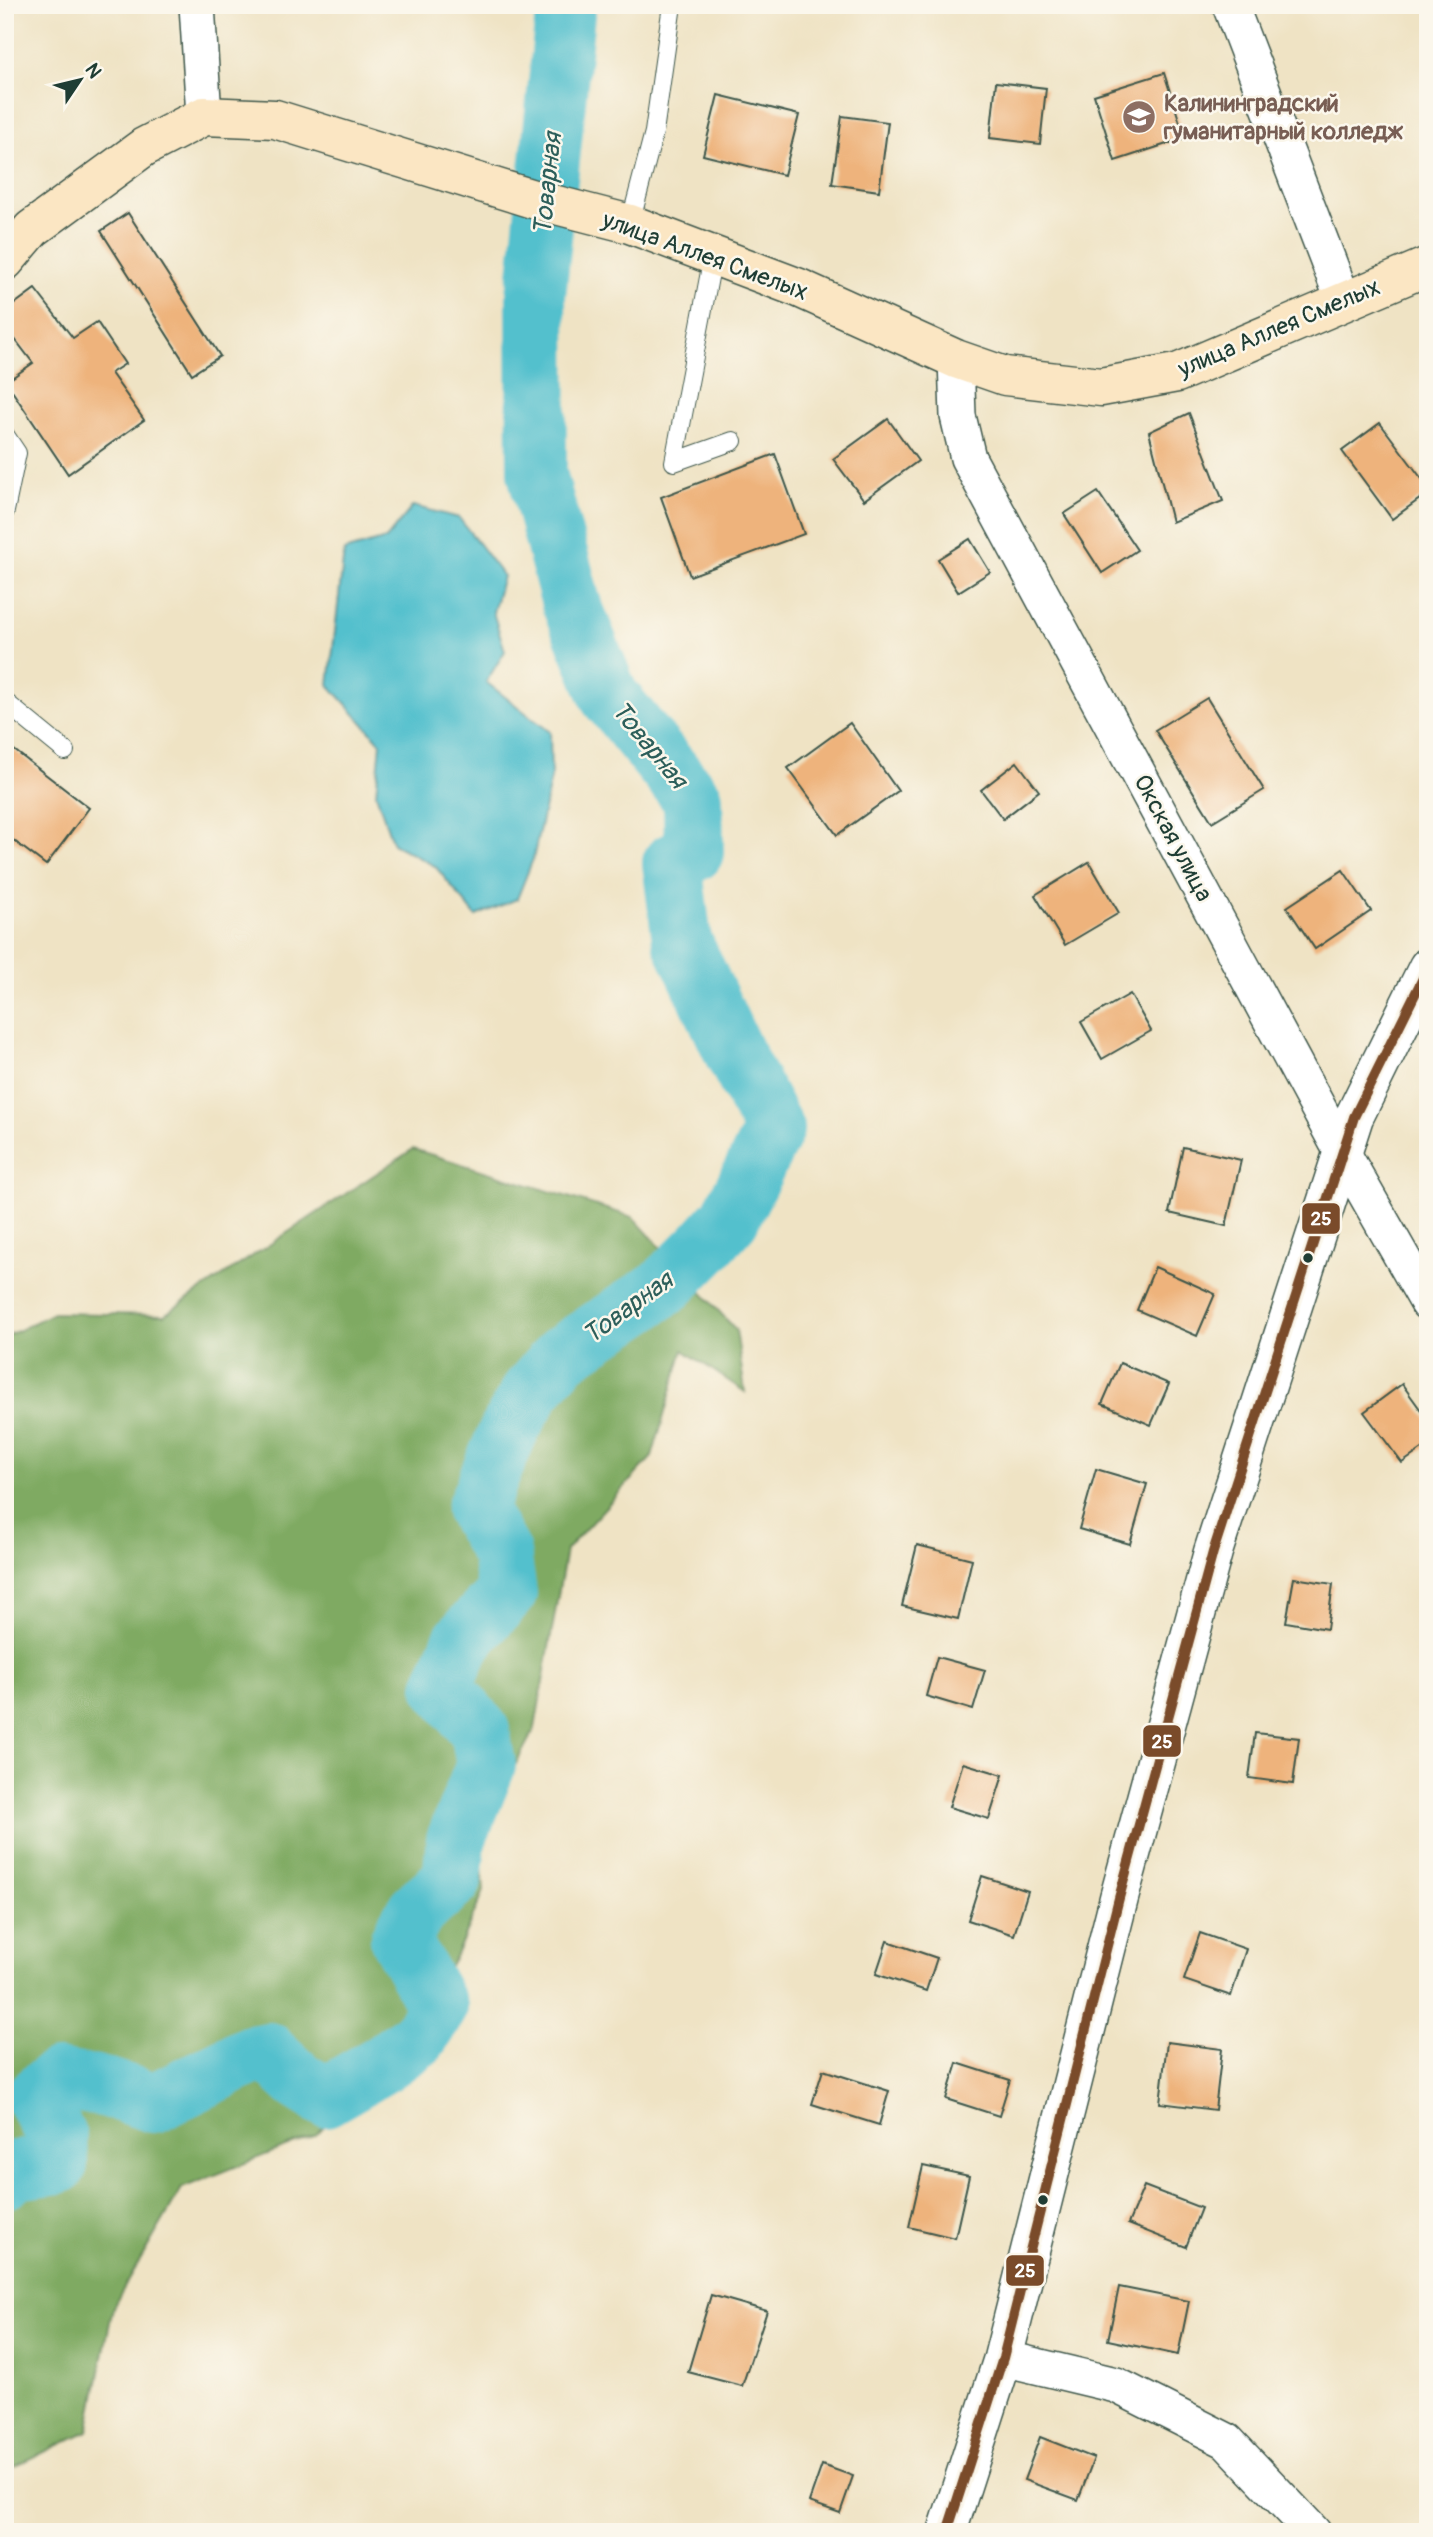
<svg xmlns="http://www.w3.org/2000/svg" width="1433" height="2537" font-family="Pangolin,sans-serif">
<rect width="100%" height="100%" fill="#fbf7ec"/>
<filter id="ink" filterUnits="userSpaceOnUse"><feTurbulence type="fractalNoise" baseFrequency=".0143" numOctaves="2"/><feDisplacementMap in="SourceGraphic" scale="14" xChannelSelector="R" yChannelSelector="G"/><feConvolveMatrix kernelMatrix="1 2 1 2 8 2 1 2 1" color-interpolation-filters="sRGB"/></filter>
<filter id="wash" filterUnits="userSpaceOnUse"><feTurbulence type="fractalNoise" baseFrequency=".00686" numOctaves="4" result="noise"/><feDisplacementMap in="SourceGraphic" scale="28" xChannelSelector="R" yChannelSelector="G"/><feGaussianBlur stdDeviation="1.57" result="paint"/><feColorMatrix in="noise" values="0 0 0 0 0 0 0 0 0 0 0 0 0 0 0 0 0 1.4 0 .05"/><feComposite in="paint" operator="in"/></filter>
<g filter="url(#wash)">
<rect width="100%" height="100%" fill="#efe3c4"/>
<path fill="#7faa62" stroke="#4f744b" stroke-width="2" d="M 413,1149 L 633,1217 L 736,1330 L 745,1392 L 683,1350 L 652,1457 L 566,1550 L 535,1728 L 479,1833 L 484,1891 L 456,1955 L 409,2035 L 316,2135 L 182,2188 L 113,2307 L 88,2431 L 5,2471 L 5,1337 L 53,1313 L 164,1315 Z"/>
<path fill="#53c0cd" stroke="#397e80" stroke-width="2" d="M 413,506 L 459,518 L 503,576 L 493,612 L 505,651 L 486,682 L 550,732 L 551,778 L 533,859 L 517,899 L 476,916 L 435,866 L 393,844 L 376,794 L 381,743 L 329,685 L 344,551 L 386,539 Z"/>
<g fill="none" stroke-linecap="round" stroke-linejoin="round">
<path stroke="#53c0cd" stroke-width="60" d="M 5,2179 L 8,2171 L 58,2164 L 57,2137 L 35,2097 L 57,2079 L 108,2088 L 154,2103 L 251,2055 L 268,2052 L 298,2080 L 325,2097 L 382,2064 L 417,2039 L 438,2007 L 400,1939 L 417,1910 L 452,1880 L 456,1840 L 486,1765 L 480,1731 L 443,1687 L 463,1640 L 507,1593 L 501,1553 L 476,1509 L 508,1432 L 532,1390 L 562,1355 L 664,1287 L 704,1247 L 730,1218 L 774,1129 L 734,1053 L 682,941 L 672,863 L 694,852 L 693,799 L 609,696 L 571,603 L 537,473 L 536,296 L 566,5"/>
</g>
<g id="blocks">
<g fill="#eeb37b">
<path d="M 1164,73 L 1185,138 L 1115,161 L 1094,95 Z"/>
<path d="M 996,82 L 1046,88 L 1040,144 L 990,138 Z"/>
<path d="M 718,95 L 799,115 L 784,175 L 703,155 Z"/>
<path d="M 842,116 L 888,122 L 879,191 L 832,184 Z"/>
<path d="M 128,213 L 220,356 L 192,374 L 101,231 Z"/>
<path d="M 35,289 L 73,338 L 97,322 L 125,364 L 111,373 L 144,420 L 68,474 L 6,382 L 33,363 L 5,326 L 5,311 Z"/>
<path d="M 1189,413 L 1223,501 L 1172,522 L 1149,432 Z"/>
<path d="M 888,419 L 918,461 L 864,500 L 833,459 Z"/>
<path d="M 1380,423 L 1428,487 L 1428,493 L 1392,519 L 1342,451 Z"/>
<path d="M 775,454 L 804,534 L 690,576 L 661,497 Z"/>
<path d="M 1098,492 L 1137,550 L 1102,573 L 1064,514 Z"/>
<path d="M 970,539 L 990,572 L 958,592 L 938,559 Z"/>
<path d="M 1207,698 L 1264,790 L 1212,822 L 1155,730 Z"/>
<path d="M 850,723 L 898,791 L 837,835 L 788,768 Z"/>
<path d="M 5,743 L 89,808 L 46,865 L 5,834 Z"/>
<path d="M 1017,762 L 1039,791 L 1003,819 L 981,790 Z"/>
<path d="M 1089,862 L 1119,913 L 1065,945 L 1035,895 Z"/>
<path d="M 1343,870 L 1371,911 L 1315,949 L 1287,907 Z"/>
<path d="M 1130,994 L 1151,1031 L 1102,1059 L 1081,1022 Z"/>
<path d="M 1183,1147 L 1241,1160 L 1226,1226 L 1169,1213 Z"/>
<path d="M 1155,1267 L 1215,1294 L 1197,1336 L 1137,1310 Z"/>
<path d="M 1120,1363 L 1169,1384 L 1151,1425 L 1102,1404 Z"/>
<path d="M 1402,1384 L 1428,1420 L 1428,1445 L 1402,1463 L 1364,1412 Z"/>
<path d="M 1096,1469 L 1147,1484 L 1130,1544 L 1079,1529 Z"/>
<path d="M 917,1545 L 972,1559 L 958,1619 L 902,1606 Z"/>
<path d="M 1294,1578 L 1333,1584 L 1327,1629 L 1286,1622 Z"/>
<path d="M 937,1657 L 985,1670 L 973,1710 L 926,1696 Z"/>
<path d="M 1255,1733 L 1299,1738 L 1293,1784 L 1249,1778 Z"/>
<path d="M 963,1763 L 1003,1775 L 989,1819 L 949,1807 Z"/>
<path d="M 982,1876 L 1028,1891 L 1014,1935 L 968,1920 Z"/>
<path d="M 1200,1933 L 1246,1949 L 1231,1996 L 1184,1980 Z"/>
<path d="M 887,1941 L 937,1958 L 926,1991 L 876,1974 Z"/>
<path d="M 1167,2042 L 1222,2049 L 1215,2110 L 1160,2103 Z"/>
<path d="M 957,2063 L 1010,2080 L 999,2116 L 946,2099 Z"/>
<path d="M 823,2070 L 889,2091 L 879,2125 L 812,2104 Z"/>
<path d="M 923,2166 L 969,2176 L 955,2238 L 909,2227 Z"/>
<path d="M 1144,2186 L 1201,2208 L 1186,2247 L 1128,2224 Z"/>
<path d="M 1119,2287 L 1189,2301 L 1178,2355 L 1108,2340 Z"/>
<path d="M 711,2295 L 767,2311 L 742,2386 L 688,2372 Z"/>
<path d="M 1040,2437 L 1094,2458 L 1078,2500 L 1024,2480 Z"/>
<path d="M 822,2465 L 853,2476 L 840,2513 L 809,2502 Z"/>
</g>
</g>
</g>
<g filter="url(#ink)">
<use href="#blocks" fill-opacity="0" stroke="#3e564a" stroke-width="2"/>
<g fill="none" stroke-linecap="round" stroke-linejoin="round">
<g stroke="#3e564a" stroke-width="20">
<g id="service">
<path d="M 630,224 L 654,132 L 672,5"/>
<path d="M 713,256 L 674,462 L 733,441"/>
<path d="M 5,435 L 17,453 L 5,511"/>
<path d="M 5,702 L 65,751"/>
</g>
</g>
<g stroke="#3e564a" stroke-width="38">
<g id="minor">
<path d="M 197,5 L 204,116"/>
<path d="M 1230,5 L 1339,289 L 1346,300"/>
<path d="M 956,359 L 958,416 L 968,458 L 1342,1152 L 1428,1303"/>
<path d="M 1003,2358 L 1116,2385 L 1227,2441 L 1313,2532"/>
</g>
</g>
<g stroke="#3e564a" stroke-width="41">
<path id="tertiary" d="M 947,2532 L 1003,2358 L 1119,1898 L 1213,1552 L 1354,1117 L 1428,967"/>
</g>
<g stroke="#3e564a" stroke-width="41">
<path id="secondary" d="M 5,261 L 32,229 L 144,147 L 204,116 L 275,119 L 533,199 L 630,224 L 799,288 L 956,359 L 1005,376 L 1101,387 L 1177,373 L 1428,266"/>
</g>
<use href="#service" stroke="#fff" stroke-width="18"/>
<use href="#minor" stroke="#fff" stroke-width="35"/>
<use href="#tertiary" stroke="#fff" stroke-width="38"/>
<use href="#secondary" stroke="#fbe6c3" stroke-width="38"/>
<g stroke="#fbf7ec" stroke-width="16">
<path id="bus-1" d="M 947,2532 L 1003,2358 L 1119,1898 L 1213,1552 L 1354,1117 L 1428,968"/>
</g>
<use href="#bus-1" stroke="#7a4b2a" stroke-width="10"/>
</g>
</g>
<defs>
<g id="university-disc" transform="scale(1.75)"><circle r="9.5" fill="#8d6e63" stroke="#fbf7ec"/><path d="M0-5L7-2L0 1L-7-2ZM-4 1L0 2.5L4 1V4Q0 6-4 4Z" fill="#fff"/></g>
</defs>
<g fill-rule="evenodd">
<use href="#university-disc" x="1139" y="117"/>
</g>
<g fill="#1f3d34" stroke="#fbf7ec" stroke-width="2.5">
<circle cx="1308" cy="1258" r="6"/>
<circle cx="1043" cy="2200" r="6"/>
</g>
<g text-anchor="middle" dominant-baseline="central" stroke-width="5" stroke-linejoin="round" paint-order="stroke">
<g font-size="24" font-weight="bold" fill="#785e54" stroke="#fbf7ec" text-anchor="start">
<text x="1164" y="103">Калининградский<tspan x="1164" dy="28">гуманитарный колледж</tspan></text>
</g>
<g font-size="24" fill="#1f3d34" stroke="#fbf7ec">
<text transform="translate(705 256) rotate(20)">улица Аллея Смелых</text>
<text transform="translate(1279 328) rotate(-23)">улица Аллея Смелых</text>
<text transform="translate(1173 838) rotate(62)">Окская улица</text>
</g>
<g font-size="26" font-style="italic" fill="#2c5e5a" stroke="#fbf7ec">
<text transform="translate(548 184) rotate(-84)">Товарная</text>
<text transform="translate(649 745) rotate(51)">Товарная</text>
<text transform="translate(628 1308) rotate(-36)">Товарная</text>
</g>
</g>
<g stroke="#fbf7ec" stroke-width="2.5">
<rect x="1301" y="1202" width="40" height="33" rx="7" fill="#7a4b2a"/>
<rect x="1142" y="1724" width="40" height="34" rx="7" fill="#7a4b2a"/>
<rect x="1005" y="2254" width="40" height="33" rx="7" fill="#7a4b2a"/>
</g>
<g font-size="19" text-anchor="middle" font-weight="bold" fill="#fff">
<text x="1321" y="1225">25</text>
<text x="1162" y="1748">25</text>
<text x="1025" y="2277">25</text>
</g>
<rect width="1433" height="2537" fill="none" stroke="#fbf7ec" stroke-width="28"/>
<g transform="translate(80 80) rotate(55)" stroke="#fbf7ec" stroke-width="5" paint-order="stroke">
<path d="M0-5L12 26L0 18L-12 26Z" fill="#1f3d34"/>
<text y="-10" font-size="19" font-weight="bold" text-anchor="middle" fill="#1f3d34">N</text>
</g>
</svg>
